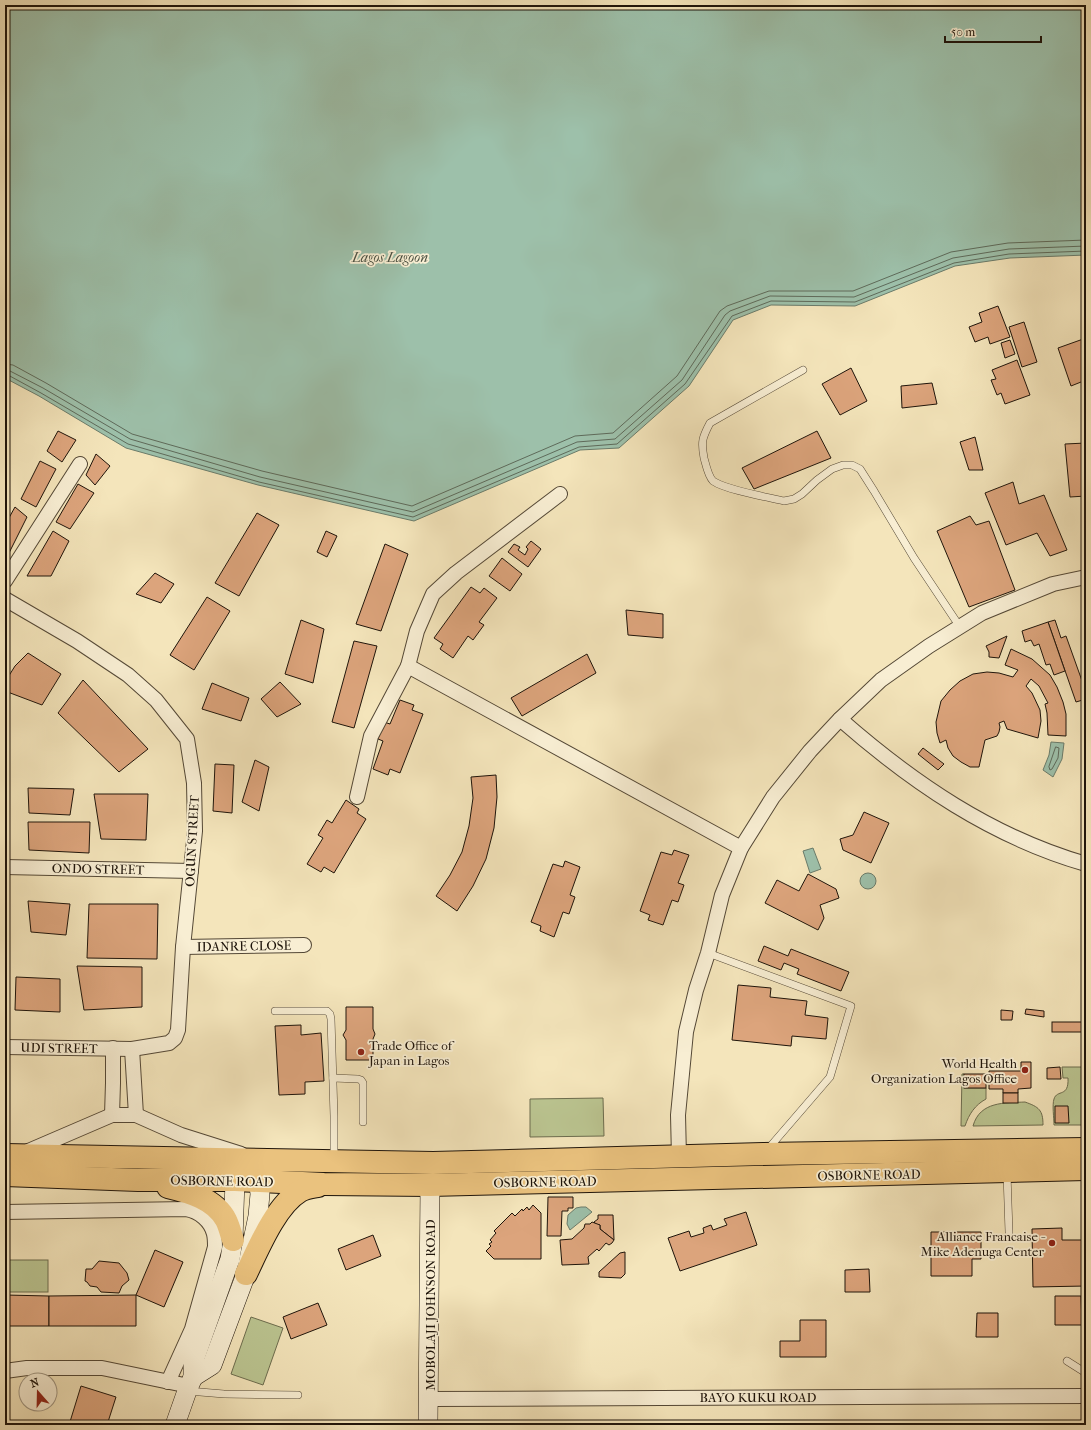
<svg xmlns="http://www.w3.org/2000/svg" width="1091" height="1430" font-family="'IM FELL French Canon',serif">
<rect width="100%" height="100%" fill="#f4e5bb"/>
<filter id="stains"><feTurbulence type="fractalNoise" baseFrequency=".005" numOctaves="4"/><feColorMatrix values="0 0 0 0 .2 0 0 0 0 .09 0 0 0 0 .02 0 0 0 .5 -.17"/></filter>
<radialGradient id="worn" r=".72"><stop offset=".6" stop-color="#630" stop-opacity="0"/><stop offset="1" stop-color="#630" stop-opacity=".3"/></radialGradient>
<g fill="#bbc591" stroke="#6c6c4e">
<path d="M 1062,1067 L 1086,1067 L 1086,1125 L 1054,1125 C 1054,1118 1052,1105 1054,1099 C 1057,1089 1069,1098 1068,1078 L 1063,1078 Z"/>
<path d="M 962,1074 L 964,1074 L 964,1088 L 986,1088 L 986,1099 C 975,1105 969,1114 965,1126 L 961,1126 Z"/>
<path d="M 603,1098 L 604,1136 L 530,1137 L 530,1099 Z"/>
<path d="M 1025,1102 C 1039,1107 1043,1110 1043,1125 L 973,1126 C 980,1101 1005,1103 1025,1102 Z"/>
<rect x="5" y="1260" width="43" height="32"/>
<path d="M 251,1317 L 283,1328 L 263,1385 L 231,1374 Z"/>
</g>
<g fill="#9dc0aa" stroke="#6a7b6a">
<path d="M 5,5 L 1086,5 L 1086,255 L 1010,258 L 955,266 L 855,306 L 771,305 L 733,320 L 689,386 L 619,448 L 580,450 L 414,521 L 258,485 L 126,448 L 39,396 L 5,378 Z"/>
<path d="M 1051,742 L 1064,743 L 1062,759 L 1053,777 L 1043,770 L 1049,755 Z"/>
<path d="M 813,848 L 821,869 L 810,873 L 803,851 Z"/>
<circle cx="868" cy="881" r="8"/>
<path d="M 581,1207 L 586,1207 L 592,1212 L 570,1230 L 567,1224 L 568,1215 L 576,1208 Z"/>
</g>
<g fill="none" stroke-linecap="round" stroke-linejoin="round">
<g stroke="#5e6a5a" stroke-width="1">
<path d="M 5,364 L 13,365 L 46,383 L 132,434 L 262,471 L 412,506 L 575,436 L 613,433 L 677,376 L 720,311 L 727,306 L 769,291 L 853,291 L 951,252 L 1008,243 L 1086,240"/>
<path d="M 5,370 L 10,371 L 43,388 L 130,439 L 260,477 L 413,512 L 577,442 L 615,439 L 682,380 L 725,315 L 730,311 L 770,296 L 854,297 L 953,258 L 1009,249 L 1086,246"/>
<path d="M 5,375 L 8,375 L 41,393 L 128,444 L 259,482 L 413,517 L 579,447 L 617,444 L 685,384 L 732,316 L 771,301 L 855,302 L 954,263 L 1009,254 L 1086,251"/>
<path d="M 1056,747 L 1059,748 L 1058,758 L 1052,769 L 1050,770 L 1049,767 Z"/>
</g>
</g>
<g fill="#dca47c" stroke="#1e140a">
<path d="M 998,306 L 1010,337 L 990,344 L 988,337 L 975,342 L 969,327 L 982,322 L 979,313 Z"/>
<path d="M 1024,322 L 1037,362 L 1022,367 L 1009,327 Z"/>
<path d="M 1086,338 L 1086,364 L 1084,364 L 1086,370 L 1086,380 L 1071,386 L 1058,348 Z"/>
<path d="M 1010,340 L 1015,354 L 1005,358 L 1001,343 Z"/>
<path d="M 1017,360 L 1030,395 L 1005,404 L 1001,393 L 997,395 L 991,380 L 996,379 L 992,370 Z"/>
<path d="M 851,368 L 867,401 L 840,415 L 822,384 Z"/>
<path d="M 932,383 L 937,404 L 902,408 L 901,386 Z"/>
<path d="M 58,431 L 76,440 L 62,462 L 47,451 Z"/>
<path d="M 817,431 L 831,458 L 754,489 L 742,468 Z"/>
<path d="M 975,437 L 983,470 L 969,470 L 960,442 Z"/>
<path d="M 1086,443 L 1086,496 L 1070,497 L 1065,444 Z"/>
<path d="M 96,454 L 110,466 L 95,485 L 86,475 Z"/>
<path d="M 40,461 L 56,469 L 36,507 L 21,499 Z"/>
<path d="M 1013,482 L 1019,504 L 1044,495 L 1067,550 L 1050,556 L 1037,533 L 1006,545 L 985,493 Z"/>
<path d="M 78,484 L 94,493 L 70,529 L 56,522 Z"/>
<path d="M 15,507 L 27,517 L 9,553 L 5,552 L 5,525 Z"/>
<path d="M 257,513 L 279,525 L 239,596 L 215,583 Z"/>
<path d="M 970,516 L 976,525 L 989,521 L 1015,590 L 969,607 L 937,531 Z"/>
<path d="M 53,531 L 69,541 L 51,576 L 27,576 Z"/>
<path d="M 326,531 L 337,536 L 327,557 L 317,552 Z"/>
<path d="M 531,541 L 541,549 L 528,567 L 508,552 L 514,544 L 520,547 L 518,550 L 525,555 L 528,549 L 526,547 Z"/>
<path d="M 385,544 L 408,554 L 381,631 L 356,624 Z"/>
<path d="M 502,558 L 522,574 L 510,591 L 489,576 Z"/>
<path d="M 155,573 L 174,584 L 161,603 L 136,594 Z"/>
<path d="M 471,587 L 480,593 L 484,588 L 497,598 L 479,622 L 484,625 L 473,640 L 468,636 L 453,658 L 440,649 L 443,644 L 434,638 Z"/>
<path d="M 207,597 L 230,611 L 194,670 L 170,655 Z"/>
<path d="M 626,610 L 663,614 L 663,638 L 628,635 Z"/>
<path d="M 301,620 L 324,629 L 313,683 L 285,674 Z"/>
<path d="M 1055,620 L 1061,638 L 1066,636 L 1086,692 L 1086,699 L 1076,702 L 1048,622 Z"/>
<path d="M 1048,622 L 1065,671 L 1054,675 L 1050,664 L 1046,665 L 1039,644 L 1034,646 L 1031,640 L 1025,642 L 1022,631 Z"/>
<path d="M 1007,636 L 999,658 L 989,657 L 989,652 L 986,646 Z"/>
<path d="M 354,641 L 377,646 L 354,728 L 332,722 Z"/>
<path d="M 1011,649 L 1032,659 L 1050,675 L 1057,687 L 1063,702 L 1066,714 L 1066,736 L 1048,735 L 1047,713 L 1045,704 L 1048,703 L 1039,686 L 1031,679 L 1026,686 L 1032,693 L 1040,710 L 1041,721 L 1038,738 L 1007,729 L 1004,721 L 999,723 L 1000,727 L 999,732 L 997,736 L 985,740 L 979,767 L 970,767 L 961,762 L 953,756 L 948,748 L 946,740 L 940,743 L 937,733 L 936,722 L 941,701 L 950,690 L 960,681 L 973,674 L 987,672 L 999,673 L 1013,677 L 1018,670 L 1005,665 Z"/>
<path d="M 28,653 L 61,674 L 42,705 L 5,691 L 5,682 L 15,666 Z"/>
<path d="M 587,654 L 596,673 L 522,716 L 511,698 Z"/>
<path d="M 83,680 L 148,749 L 119,772 L 58,713 Z"/>
<path d="M 280,682 L 301,704 L 277,717 L 261,699 Z"/>
<path d="M 212,683 L 249,698 L 241,721 L 202,709 Z"/>
<path d="M 400,700 L 414,705 L 412,710 L 423,714 L 400,773 L 390,769 L 388,775 L 373,769 L 383,741 L 378,739 L 384,722 L 390,724 Z"/>
<path d="M 923,748 L 944,764 L 938,770 L 918,754 Z"/>
<path d="M 255,760 L 269,767 L 259,811 L 242,802 Z"/>
<path d="M 215,764 L 234,765 L 232,813 L 213,811 Z"/>
<path d="M 496,775 L 497,797 L 494,828 L 486,859 L 473,886 L 457,911 L 436,896 L 450,875 L 462,852 L 469,826 L 473,798 L 471,777 Z"/>
<path d="M 28,788 L 74,789 L 70,815 L 29,813 Z"/>
<path d="M 94,794 L 148,794 L 146,840 L 101,839 Z"/>
<path d="M 346,800 L 359,809 L 357,813 L 366,819 L 334,873 L 324,867 L 321,872 L 307,864 L 323,838 L 318,835 L 327,820 L 332,823 Z"/>
<path d="M 864,812 L 889,823 L 871,863 L 843,850 L 840,839 L 853,835 Z"/>
<path d="M 28,822 L 90,822 L 89,853 L 29,850 Z"/>
<path d="M 674,850 L 689,855 L 678,883 L 684,885 L 678,902 L 672,900 L 663,925 L 648,920 L 650,915 L 640,911 L 661,852 L 672,855 Z"/>
<path d="M 565,861 L 580,867 L 570,895 L 575,897 L 569,914 L 563,912 L 554,937 L 540,931 L 541,926 L 531,922 L 553,864 L 563,867 Z"/>
<path d="M 808,874 L 836,889 L 839,898 L 820,905 L 824,918 L 818,930 L 765,903 L 777,880 L 799,891 Z"/>
<path d="M 28,901 L 70,904 L 66,935 L 31,932 Z"/>
<path d="M 89,904 L 158,904 L 157,959 L 87,958 Z"/>
<path d="M 764,946 L 788,956 L 791,949 L 849,972 L 841,991 L 797,974 L 799,969 L 784,963 L 781,970 L 758,961 Z"/>
<path d="M 77,966 L 142,967 L 142,1007 L 84,1010 Z"/>
<path d="M 16,977 L 60,979 L 60,1012 L 15,1010 Z"/>
<path d="M 738,985 L 771,988 L 770,997 L 807,1001 L 805,1015 L 828,1018 L 826,1039 L 792,1036 L 791,1046 L 732,1040 Z"/>
<path d="M 346,1007 L 373,1007 L 373,1029 L 375,1034 L 373,1039 L 373,1060 L 346,1060 L 346,1040 L 343,1035 L 346,1030 Z"/>
<path d="M 1026,1009 L 1044,1011 L 1044,1017 L 1025,1014 Z"/>
<path d="M 1001,1010 L 1013,1011 L 1012,1020 L 1001,1020 Z"/>
<rect x="1052" y="1022" width="31" height="10"/>
<path d="M 301,1025 L 301,1035 L 321,1033 L 324,1081 L 305,1082 L 305,1094 L 279,1095 L 275,1026 Z"/>
<path d="M 1021,1062 L 1031,1062 L 1031,1088 L 1018,1089 L 1018,1093 L 1003,1093 L 1003,1089 L 989,1089 L 989,1071 L 1021,1071 Z"/>
<path d="M 1060,1067 L 1061,1079 L 1047,1079 L 1047,1068 Z"/>
<rect x="964" y="1074" width="22" height="14"/>
<rect x="1003" y="1093" width="15" height="10"/>
<path d="M 1055,1106 L 1068,1106 L 1069,1123 L 1055,1123 Z"/>
<path d="M 548,1197 L 573,1197 L 573,1208 L 568,1208 L 568,1211 L 562,1211 L 561,1236 L 547,1236 Z"/>
<path d="M 533,1205 L 541,1213 L 541,1259 L 494,1259 L 486,1251 L 491,1246 L 489,1244 L 492,1242 L 490,1240 L 496,1233 L 494,1231 L 512,1213 L 515,1216 L 522,1209 L 523,1211 L 527,1207 L 529,1210 Z"/>
<path d="M 746,1212 L 757,1245 L 680,1271 L 668,1238 L 689,1231 L 691,1237 L 704,1233 L 703,1228 L 711,1225 L 713,1230 L 727,1225 L 724,1219 Z"/>
<path d="M 598,1215 L 613,1215 L 614,1240 L 600,1229 L 600,1225 L 597,1225 L 594,1222 L 598,1219 Z"/>
<path d="M 592,1222 L 600,1225 L 600,1229 L 614,1240 L 612,1243 L 609,1245 L 606,1243 L 599,1251 L 597,1249 L 588,1257 L 589,1264 L 562,1265 L 560,1240 L 572,1239 L 584,1228 L 585,1224 L 590,1224 Z"/>
<path d="M 1062,1228 L 1062,1240 L 1086,1240 L 1086,1286 L 1033,1287 L 1032,1229 Z"/>
<path d="M 931,1232 L 981,1232 L 981,1259 L 972,1259 L 972,1276 L 931,1276 Z"/>
<path d="M 373,1235 L 381,1256 L 346,1270 L 338,1249 Z"/>
<path d="M 155,1250 L 183,1262 L 164,1307 L 136,1295 Z"/>
<path d="M 625,1252 L 625,1274 L 621,1278 L 599,1277 L 599,1272 L 620,1253 Z"/>
<path d="M 99,1261 L 119,1263 L 127,1273 L 129,1280 L 122,1286 L 119,1293 L 101,1292 L 97,1287 L 90,1286 L 87,1282 L 85,1281 L 86,1269 L 92,1269 Z"/>
<path d="M 869,1269 L 870,1292 L 845,1292 L 845,1270 Z"/>
<path d="M 5,1295 L 49,1296 L 49,1326 L 5,1326 Z"/>
<path d="M 136,1295 L 136,1326 L 49,1326 L 49,1296 Z"/>
<path d="M 1055,1296 L 1081,1296 L 1082,1325 L 1055,1325 Z"/>
<path d="M 318,1303 L 327,1325 L 291,1339 L 283,1317 Z"/>
<path d="M 977,1313 L 998,1313 L 998,1337 L 976,1337 Z"/>
<path d="M 800,1320 L 826,1320 L 826,1357 L 780,1357 L 780,1341 L 800,1341 Z"/>
<path d="M 1082,1349 L 1086,1349 L 1086,1368 L 1083,1368 Z"/>
<path d="M 81,1386 L 116,1397 L 107,1425 L 69,1425 Z"/>
</g>
<g fill="none" stroke-linecap="round" stroke-linejoin="round">
<g stroke="#544836" stroke-width="8">
<g id="lane">
<path d="M 803,370 L 710,423 C 702,438 701,442 704,458 C 706,465 708,476 713,481 C 726,490 767,497 784,501 L 794,499 L 802,494 L 817,480 L 832,469 L 843,465 L 852,465 L 860,469 L 874,491 L 914,558 L 960,627"/>
<path d="M 708,953 L 851,1006 L 830,1077 L 768,1149"/>
<path d="M 275,1011 L 327,1011 L 330,1014 L 331,1019 L 334,1116 L 334,1159"/>
<path d="M 333,1078 L 358,1079 L 361,1080 L 363,1083 L 363,1122"/>
<path d="M 1007,1174 L 1009,1232"/>
<path d="M 1067,1361 L 1086,1373"/>
<path d="M 188,1391 L 224,1394 L 298,1395"/>
</g>
</g>
<g stroke="#544836" stroke-width="16">
<g id="street">
<path d="M 5,581 L 80,464"/>
<path d="M 5,599 L 77,641 L 128,675 L 156,700 L 187,739 L 194,783 L 195,831 L 183,947 L 178,1030 L 175,1038 L 169,1043 L 132,1049 L 5,1047"/>
<path d="M 408,666 L 417,631 L 433,594 L 456,573 L 560,494"/>
<path d="M 840,719 C 913,783 992,837 1086,864"/>
<path d="M 357,797 L 371,736 L 408,666 L 741,848"/>
<path d="M 5,867 L 191,871"/>
<path d="M 183,947 L 304,945"/>
<path d="M 132,1049 L 136,1115"/>
<path d="M 112,1115 L 113,1083 L 113,1048"/>
<path d="M 26,1152 L 112,1115 L 136,1115 L 181,1135 L 241,1154"/>
<path d="M 679,1157 L 678,1115 L 686,1032 L 696,990 L 708,953 L 722,895 L 741,848 L 773,797 L 810,751 L 840,719 L 881,680 L 929,646 L 982,613 L 1053,584 L 1086,577"/>
<path d="M 5,1212 L 186,1209 C 199,1211 211,1221 214,1234 C 215,1238 215,1243 215,1247 L 192,1329 L 168,1382"/>
<path d="M 5,1371 L 27,1368 L 102,1368 L 189,1386"/>
<path d="M 430,1399 L 1086,1396"/>
</g>
</g>
<g stroke="#1e140a" stroke-width="20">
<g id="secondary">
<path d="M 193,1377 L 212,1365 L 246,1274 L 258,1216 L 260,1194 L 257,1167"/>
<path d="M 175,1425 L 187,1391 L 193,1377 L 193,1363 L 230,1259 L 233,1240 L 235,1180 L 234,1166"/>
<path d="M 428,1425 L 430,1185"/>
</g>
</g>
<g stroke="#1e140a" stroke-width="24">
<g id="primary">
<path d="M 5,1155 L 433,1163 L 763,1154 L 1086,1149"/>
<path d="M 5,1175 L 138,1180 L 235,1180 L 324,1184 L 430,1185 L 1086,1169"/>
<path d="M 168,1187 C 189,1192 215,1199 226,1220 C 229,1226 231,1234 233,1240"/>
<path d="M 246,1274 C 258,1249 276,1205 300,1191 C 305,1188 313,1187 318,1186"/>
</g>
</g>
<use href="#lane" stroke="#f8eed3" stroke-width="7"/>
<use href="#street" stroke="#f8eed3" stroke-width="14"/>
<use href="#secondary" stroke="#f8eed3" stroke-width="19"/>
<use href="#primary" stroke="#eac27e" stroke-width="22"/>
</g>
<g fill="#8f2418" stroke="#f8eed3" stroke-width="1.5">
<circle cx="361" cy="1052" r="4"/>
<circle cx="1025" cy="1070" r="4"/>
<circle cx="1052" cy="1243" r="4"/>
</g>
<g text-anchor="middle" dominant-baseline="central" stroke-width="3.5" stroke-linejoin="round" paint-order="stroke">
<g font-size="13" fill="#1e140a" stroke="#f8eed3">
<text transform="translate(192 841) rotate(-87)">OGUN STREET</text>
<text transform="translate(98 869) rotate(1)">ONDO STREET</text>
<text transform="translate(244 946) rotate(-1)">IDANRE CLOSE</text>
<text transform="translate(59 1048) rotate(1)">UDI STREET</text>
<text transform="translate(869 1175) rotate(-1)">OSBORNE ROAD</text>
<text transform="translate(222 1181) rotate(1)">OSBORNE ROAD</text>
<text transform="translate(545 1182) rotate(-1)">OSBORNE ROAD</text>
<text transform="translate(430 1305) rotate(-90)">MOBOLAJI JOHNSON ROAD</text>
<text x="758" y="1397">BAYO KUKU ROAD</text>
</g>
<g font-size="13" fill="#1e140a" stroke="#f8eed3" text-anchor="end">
<text x="369" y="1045" text-anchor="start">Trade Office of<tspan x="369" dy="15">Japan in Lagos</tspan></text>
<text x="1017" y="1063">World Health<tspan x="1017" dy="15">Organization Lagos Office</tspan></text>
<text x="1044" y="1236">Alliance Francaise -<tspan x="1044" dy="15">Mike Adenuga Center</tspan></text>
</g>
<g font-size="14" font-style="italic" fill="#4a5042" stroke="#f8eed3">
<text x="390" y="257">Lagos Lagoon</text>
</g>
</g>
<rect width="1091" height="1430" fill="none" stroke="#f4e5bb" stroke-width="20"/>
<rect x="6" y="6" width="1079" height="1418" fill="none" stroke="#1e140a" stroke-width="2"/>
<rect x="10" y="10" width="1071" height="1410" fill="none" stroke="#1e140a"/>
<g transform="translate(38 1392) rotate(340)"><circle r="19" fill="#f8eed3" stroke="#a19783"/>
<path d="M0-3L7 15L0 10L-7 15Z" fill="#8f2418"/>
<text y="-6" font-size="11" font-weight="bold" text-anchor="middle" fill="#1e140a">N</text>
</g>
<path d="M945 36v6h96v-6" fill="none" stroke="#1e140a" stroke-width="2"/>
<text x="951" y="36" font-size="12" fill="#1e140a" stroke="#f8eed3" stroke-width="3" paint-order="stroke">50 m</text>
<rect width="100%" height="100%" filter="url(#stains)"/>
<rect width="100%" height="100%" fill="url(#worn)"/>
</svg>
